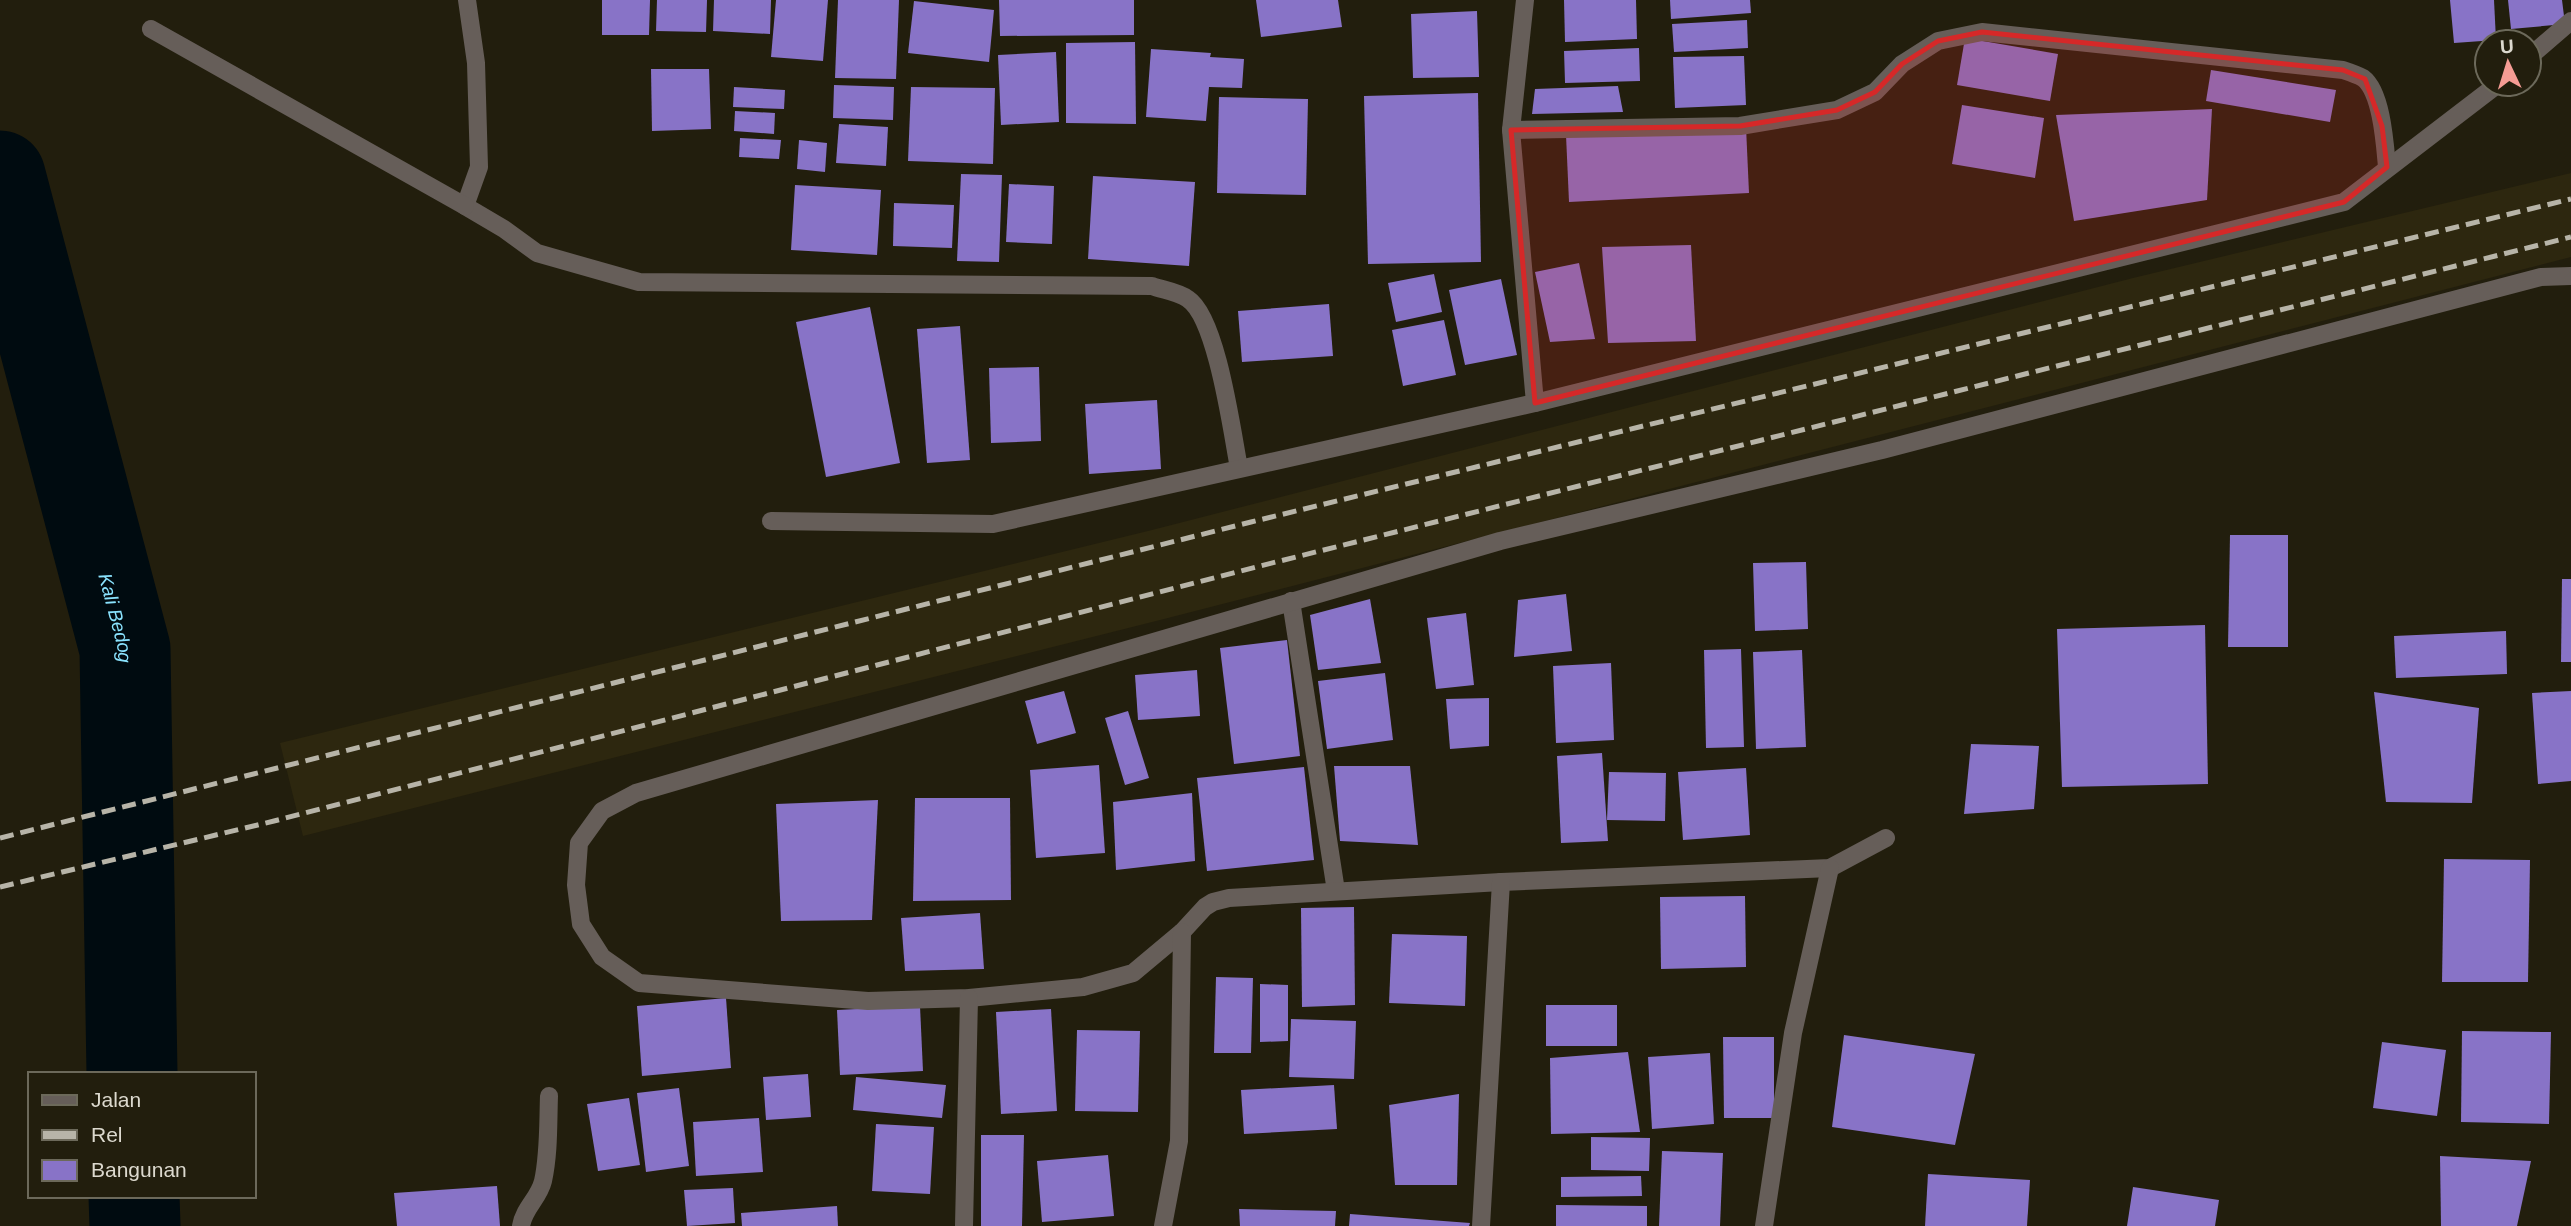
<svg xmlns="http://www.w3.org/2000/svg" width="2571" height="1226" font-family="Helvetica,sans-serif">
<rect width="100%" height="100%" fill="#221e0d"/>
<path fill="#2d270f" d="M 2571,173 L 2571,257 L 1164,619 L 303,836 L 280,743 L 1152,530 L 2133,278 Z"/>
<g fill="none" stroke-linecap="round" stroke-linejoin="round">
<g stroke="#000b10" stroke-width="91">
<path id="s1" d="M 0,176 L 125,649 L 132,1074"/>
<path d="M 134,1196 L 135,1226"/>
</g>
</g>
<g fill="#8873c7">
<path d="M 602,0 L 650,0 L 649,35 L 602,35 Z"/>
<path d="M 657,0 L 707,0 L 706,32 L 656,31 Z"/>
<path d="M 714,0 L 771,0 L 770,34 L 713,31 Z"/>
<path d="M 776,0 L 828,0 L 823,61 L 771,57 Z"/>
<path d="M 838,0 L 899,0 L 896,79 L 835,78 Z"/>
<path d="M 999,0 L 1134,0 L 1134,35 L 1000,36 Z"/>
<path d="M 1256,0 L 1338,0 L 1342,27 L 1261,37 Z"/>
<path d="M 1564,0 L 1636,0 L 1637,39 L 1565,42 Z"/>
<path d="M 1670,0 L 1750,0 L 1751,13 L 1671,19 Z"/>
<path d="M 2450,0 L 2494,0 L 2496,40 L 2454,43 Z"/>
<path d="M 2508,0 L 2562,0 L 2565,24 L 2511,29 Z"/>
<path d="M 914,1 L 994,10 L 989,62 L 908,53 Z"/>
<path d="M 1477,11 L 1479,77 L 1413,78 L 1411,14 Z"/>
<path d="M 1747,20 L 1748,48 L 1674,52 L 1672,24 Z"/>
<path d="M 1965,38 L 2058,54 L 2050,101 L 1957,85 Z"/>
<path d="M 1135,42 L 1136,124 L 1066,123 L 1066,43 Z"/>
<path d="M 1639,48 L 1640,81 L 1565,83 L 1564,51 Z"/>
<path d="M 1151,49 L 1211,53 L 1210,57 L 1244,59 L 1242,88 L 1209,87 L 1206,121 L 1146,117 Z"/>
<path d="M 1056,52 L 1059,122 L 1001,125 L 998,55 Z"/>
<path d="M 1744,56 L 1746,105 L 1675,108 L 1673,57 Z"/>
<path d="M 651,69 L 709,69 L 711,129 L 652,131 Z"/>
<path d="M 2211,70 L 2336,90 L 2330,122 L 2206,101 Z"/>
<path d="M 834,85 L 894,87 L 893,120 L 833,118 Z"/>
<path d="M 1618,86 L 1623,112 L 1532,114 L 1535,89 Z"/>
<path d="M 734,87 L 785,90 L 784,109 L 733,107 Z"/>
<path d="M 911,87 L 995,88 L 993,164 L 908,161 Z"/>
<path d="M 1478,93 L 1481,262 L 1368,264 L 1364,96 Z"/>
<path d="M 1219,97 L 1308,99 L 1306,195 L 1217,193 Z"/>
<path d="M 1962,105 L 2044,118 L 2035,178 L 1952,164 Z"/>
<path d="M 2212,109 L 2207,200 L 2074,221 L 2056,115 Z"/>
<path d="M 735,111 L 775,113 L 774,134 L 734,131 Z"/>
<path d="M 839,124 L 888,127 L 886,166 L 836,163 Z"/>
<path d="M 1746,127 L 1749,193 L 1569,202 L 1566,135 Z"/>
<path d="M 740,138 L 781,140 L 779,159 L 739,157 Z"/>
<path d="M 799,140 L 827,143 L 825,172 L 797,169 Z"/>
<path d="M 961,174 L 1002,175 L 999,262 L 957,261 Z"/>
<path d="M 1093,176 L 1195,182 L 1189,266 L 1088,259 Z"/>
<path d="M 1009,184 L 1054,186 L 1052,244 L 1006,242 Z"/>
<path d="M 795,185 L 881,190 L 877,255 L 791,250 Z"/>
<path d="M 894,203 L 954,205 L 952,248 L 893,246 Z"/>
<path d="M 1691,245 L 1696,341 L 1608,343 L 1602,247 Z"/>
<path d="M 1579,263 L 1595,339 L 1550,342 L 1535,272 Z"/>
<path d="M 1434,274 L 1442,312 L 1396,322 L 1388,283 Z"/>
<path d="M 1501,279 L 1517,355 L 1465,365 L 1449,290 Z"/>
<path d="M 1329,304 L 1333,356 L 1242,362 L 1238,311 Z"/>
<path d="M 870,307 L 900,463 L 826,477 L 796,322 Z"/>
<path d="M 1444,320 L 1456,375 L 1403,386 L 1392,330 Z"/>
<path d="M 960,326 L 970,460 L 927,463 L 917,329 Z"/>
<path d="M 1039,367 L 1041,441 L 991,443 L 989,368 Z"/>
<path d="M 1157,400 L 1161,469 L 1089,474 L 1085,404 Z"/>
<path d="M 2230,535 L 2288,535 L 2288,647 L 2228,647 Z"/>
<path d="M 1806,562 L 1808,629 L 1755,631 L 1753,563 Z"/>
<path d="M 2562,579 L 2571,579 L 2571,662 L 2561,662 Z"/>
<path d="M 1566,594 L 1572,651 L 1514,657 L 1518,600 Z"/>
<path d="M 1370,599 L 1381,663 L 1318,670 L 1310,615 Z"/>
<path d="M 1466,613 L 1474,685 L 1436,689 L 1427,618 Z"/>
<path d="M 2205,625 L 2208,784 L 2062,787 L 2057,629 Z"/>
<path d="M 2506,631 L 2507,674 L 2396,678 L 2394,636 Z"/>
<path d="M 1287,640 L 1300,756 L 1234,764 L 1220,648 Z"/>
<path d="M 1741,649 L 1744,747 L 1706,748 L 1704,650 Z"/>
<path d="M 1802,650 L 1806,747 L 1756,749 L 1753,652 Z"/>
<path d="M 1611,663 L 1614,740 L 1556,743 L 1553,666 Z"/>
<path d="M 1197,670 L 1200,716 L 1138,720 L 1135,675 Z"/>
<path d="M 1385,673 L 1393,740 L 1327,749 L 1318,681 Z"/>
<path d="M 1064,691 L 1076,733 L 1037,744 L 1025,701 Z"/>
<path d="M 2571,691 L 2571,781 L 2538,784 L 2532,693 Z"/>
<path d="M 2374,692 L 2479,708 L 2472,803 L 2386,802 Z"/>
<path d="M 1489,698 L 1489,746 L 1450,749 L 1446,699 Z"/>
<path d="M 1128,711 L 1149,778 L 1125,785 L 1105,718 Z"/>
<path d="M 1971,744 L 2039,746 L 2034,809 L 1964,814 Z"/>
<path d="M 1602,753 L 1608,841 L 1561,843 L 1557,756 Z"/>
<path d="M 1099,765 L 1105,853 L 1036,858 L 1030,770 Z"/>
<path d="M 1334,766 L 1410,766 L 1418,845 L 1340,841 Z"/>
<path d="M 1304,767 L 1314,860 L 1207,871 L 1197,778 Z"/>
<path d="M 1746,768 L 1750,835 L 1683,840 L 1678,772 Z"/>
<path d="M 1609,772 L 1666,773 L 1665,821 L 1607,820 Z"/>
<path d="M 1192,793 L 1195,861 L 1116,870 L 1113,802 Z"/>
<path d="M 915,798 L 1010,798 L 1011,900 L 913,901 Z"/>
<path d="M 878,800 L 872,920 L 781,921 L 776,804 Z"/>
<path d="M 2444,859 L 2530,860 L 2528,982 L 2442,982 Z"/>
<path d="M 1745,896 L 1746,967 L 1661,969 L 1660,897 Z"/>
<path d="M 1354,907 L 1355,1005 L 1302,1007 L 1301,908 Z"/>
<path d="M 980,913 L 984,969 L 905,971 L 901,918 Z"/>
<path d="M 1392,934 L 1467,936 L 1465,1006 L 1389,1003 Z"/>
<path d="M 1216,977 L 1253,978 L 1251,1053 L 1214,1053 Z"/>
<path d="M 1260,984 L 1288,985 L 1288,1041 L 1260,1042 Z"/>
<path d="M 726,998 L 731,1068 L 642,1076 L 637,1006 Z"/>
<rect x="1546" y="1005" width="71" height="41"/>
<path d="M 920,1006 L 923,1071 L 840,1075 L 837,1010 Z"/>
<path d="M 1051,1009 L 1057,1111 L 1001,1114 L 996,1012 Z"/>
<path d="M 1291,1019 L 1356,1021 L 1354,1079 L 1289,1077 Z"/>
<path d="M 1077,1030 L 1140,1031 L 1138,1112 L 1075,1111 Z"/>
<path d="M 2462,1031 L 2551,1032 L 2549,1124 L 2461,1122 Z"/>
<path d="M 1844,1035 L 1975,1054 L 1955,1145 L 1832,1127 Z"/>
<path d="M 1723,1037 L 1774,1037 L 1774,1118 L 1724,1118 Z"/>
<path d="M 2382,1042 L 2446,1050 L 2437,1116 L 2373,1108 Z"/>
<path d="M 1628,1052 L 1640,1132 L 1551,1134 L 1550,1058 Z"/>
<path d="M 1710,1053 L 1714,1124 L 1652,1129 L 1648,1057 Z"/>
<path d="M 808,1074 L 811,1117 L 766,1120 L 763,1077 Z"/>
<path d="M 856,1077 L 946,1085 L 942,1118 L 853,1110 Z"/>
<path d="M 1334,1085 L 1337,1129 L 1244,1134 L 1241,1090 Z"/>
<path d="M 679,1088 L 689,1166 L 646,1172 L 637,1093 Z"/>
<path d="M 1459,1094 L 1457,1185 L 1395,1185 L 1389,1105 Z"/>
<path d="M 629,1098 L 640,1165 L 598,1171 L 587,1104 Z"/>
<path d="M 759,1118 L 763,1172 L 696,1176 L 693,1122 Z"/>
<path d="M 876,1124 L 934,1127 L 930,1194 L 872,1191 Z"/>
<path d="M 981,1135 L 1024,1135 L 1022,1226 L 981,1226 Z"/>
<path d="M 1591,1137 L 1650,1138 L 1649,1171 L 1591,1170 Z"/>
<path d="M 1662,1151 L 1723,1153 L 1720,1226 L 1659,1226 Z"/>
<path d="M 1108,1155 L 1114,1216 L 1042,1222 L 1037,1161 Z"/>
<path d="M 2440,1156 L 2531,1161 L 2517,1226 L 2441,1226 Z"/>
<path d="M 1928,1174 L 2030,1180 L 2027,1226 L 1925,1226 Z"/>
<path d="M 1641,1176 L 1642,1196 L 1561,1197 L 1561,1177 Z"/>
<path d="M 497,1186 L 500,1226 L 397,1226 L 394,1193 Z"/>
<path d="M 2133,1187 L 2219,1200 L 2215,1226 L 2127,1226 Z"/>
<path d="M 733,1188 L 735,1223 L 687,1226 L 684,1190 Z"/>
<path d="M 1556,1205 L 1647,1206 L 1647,1226 L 1556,1226 Z"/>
<path d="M 837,1206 L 838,1226 L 742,1226 L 741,1213 Z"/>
<path d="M 1239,1209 L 1336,1211 L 1335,1226 L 1240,1226 Z"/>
<path d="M 1350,1214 L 1470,1223 L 1469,1226 L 1349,1226 Z"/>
</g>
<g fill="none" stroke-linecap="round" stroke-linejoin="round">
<g stroke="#665e59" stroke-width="18">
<path d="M 467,0 L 476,63 L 479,167 L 465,206 L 504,229 L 537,253 L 639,282 L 1152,286 C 1163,290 1179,292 1188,299 C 1217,318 1232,432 1239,468"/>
<path d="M 1525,0 L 1511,130 L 1535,403"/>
<path d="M 151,29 L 465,206"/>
<path d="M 2529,57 L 2571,21"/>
<path d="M 1511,130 L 1740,126 L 1837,110 L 1875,92 L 1902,64 L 1938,41 L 1982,32 L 2343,70 C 2349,72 2358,75 2363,78 C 2382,92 2385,146 2387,167"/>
<path d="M 771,521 L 993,524 L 1535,403 L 2344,202 L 2498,84"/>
<path d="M 1291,601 L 1336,891"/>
<path d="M 1886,838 L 1830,868 L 1501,882 L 1229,898 L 1213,902 L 1205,907 L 1182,932 L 1133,973 L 1083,987 L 969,998 L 868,1001 L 639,983 L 602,957 L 581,924 L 576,885 L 579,843 L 602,811 L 636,793 L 1500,541 L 1882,450 L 2541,277 L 2571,276"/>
<path d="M 521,1226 C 524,1208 539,1198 543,1181 C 549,1154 548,1124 549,1096"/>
<path d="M 964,1226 L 969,998"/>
<path d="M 1163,1226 L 1179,1141 L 1182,932"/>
<path d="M 1481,1226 L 1501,882"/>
<path d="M 1764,1226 L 1793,1033 L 1830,868"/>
</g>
<g stroke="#b7b4a8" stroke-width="5" stroke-dasharray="14 7" stroke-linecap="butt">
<path d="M 0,838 L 1251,522 L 2571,199"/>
<path d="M 0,887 L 274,821 L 1260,566 L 2571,237"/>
</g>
</g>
<path fill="#d62828" fill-opacity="0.2" stroke="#d62828" stroke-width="5" stroke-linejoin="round" d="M 1982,32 L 2343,70 L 2365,79 L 2382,126 L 2387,167 L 2344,202 L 1535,403 L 1511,130 L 1740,126 L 1837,110 L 1875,92 L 1902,64 L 1938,41 Z"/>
<g text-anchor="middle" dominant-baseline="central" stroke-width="7" stroke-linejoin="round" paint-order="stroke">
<g font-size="19" font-style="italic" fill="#8ae3fe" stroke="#221e0d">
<text stroke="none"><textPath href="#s1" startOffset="457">Kali Bedog</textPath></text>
</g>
</g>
<rect x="28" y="1072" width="228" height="126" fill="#221e0d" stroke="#6c695a" stroke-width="2"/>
<rect x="42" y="1095" width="35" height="10" fill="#665e59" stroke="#6c695a" stroke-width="2"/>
<text x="91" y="1107" font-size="21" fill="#dcd9ce">Jalan</text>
<rect x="42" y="1130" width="35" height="10" fill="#b7b4a8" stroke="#6c695a" stroke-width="2"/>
<text x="91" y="1142" font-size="21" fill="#dcd9ce">Rel</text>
<rect x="42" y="1160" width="35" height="21" fill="#8873c7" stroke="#6c695a" stroke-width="2"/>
<text x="91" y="1177" font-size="21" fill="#dcd9ce">Bangunan</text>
<g transform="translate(2508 63) rotate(356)"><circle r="33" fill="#221e0d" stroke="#6c695a" stroke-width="2"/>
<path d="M0-5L12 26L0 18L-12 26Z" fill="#f59c94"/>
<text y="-10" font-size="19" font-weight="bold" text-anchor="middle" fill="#dcd9ce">U</text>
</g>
</svg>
